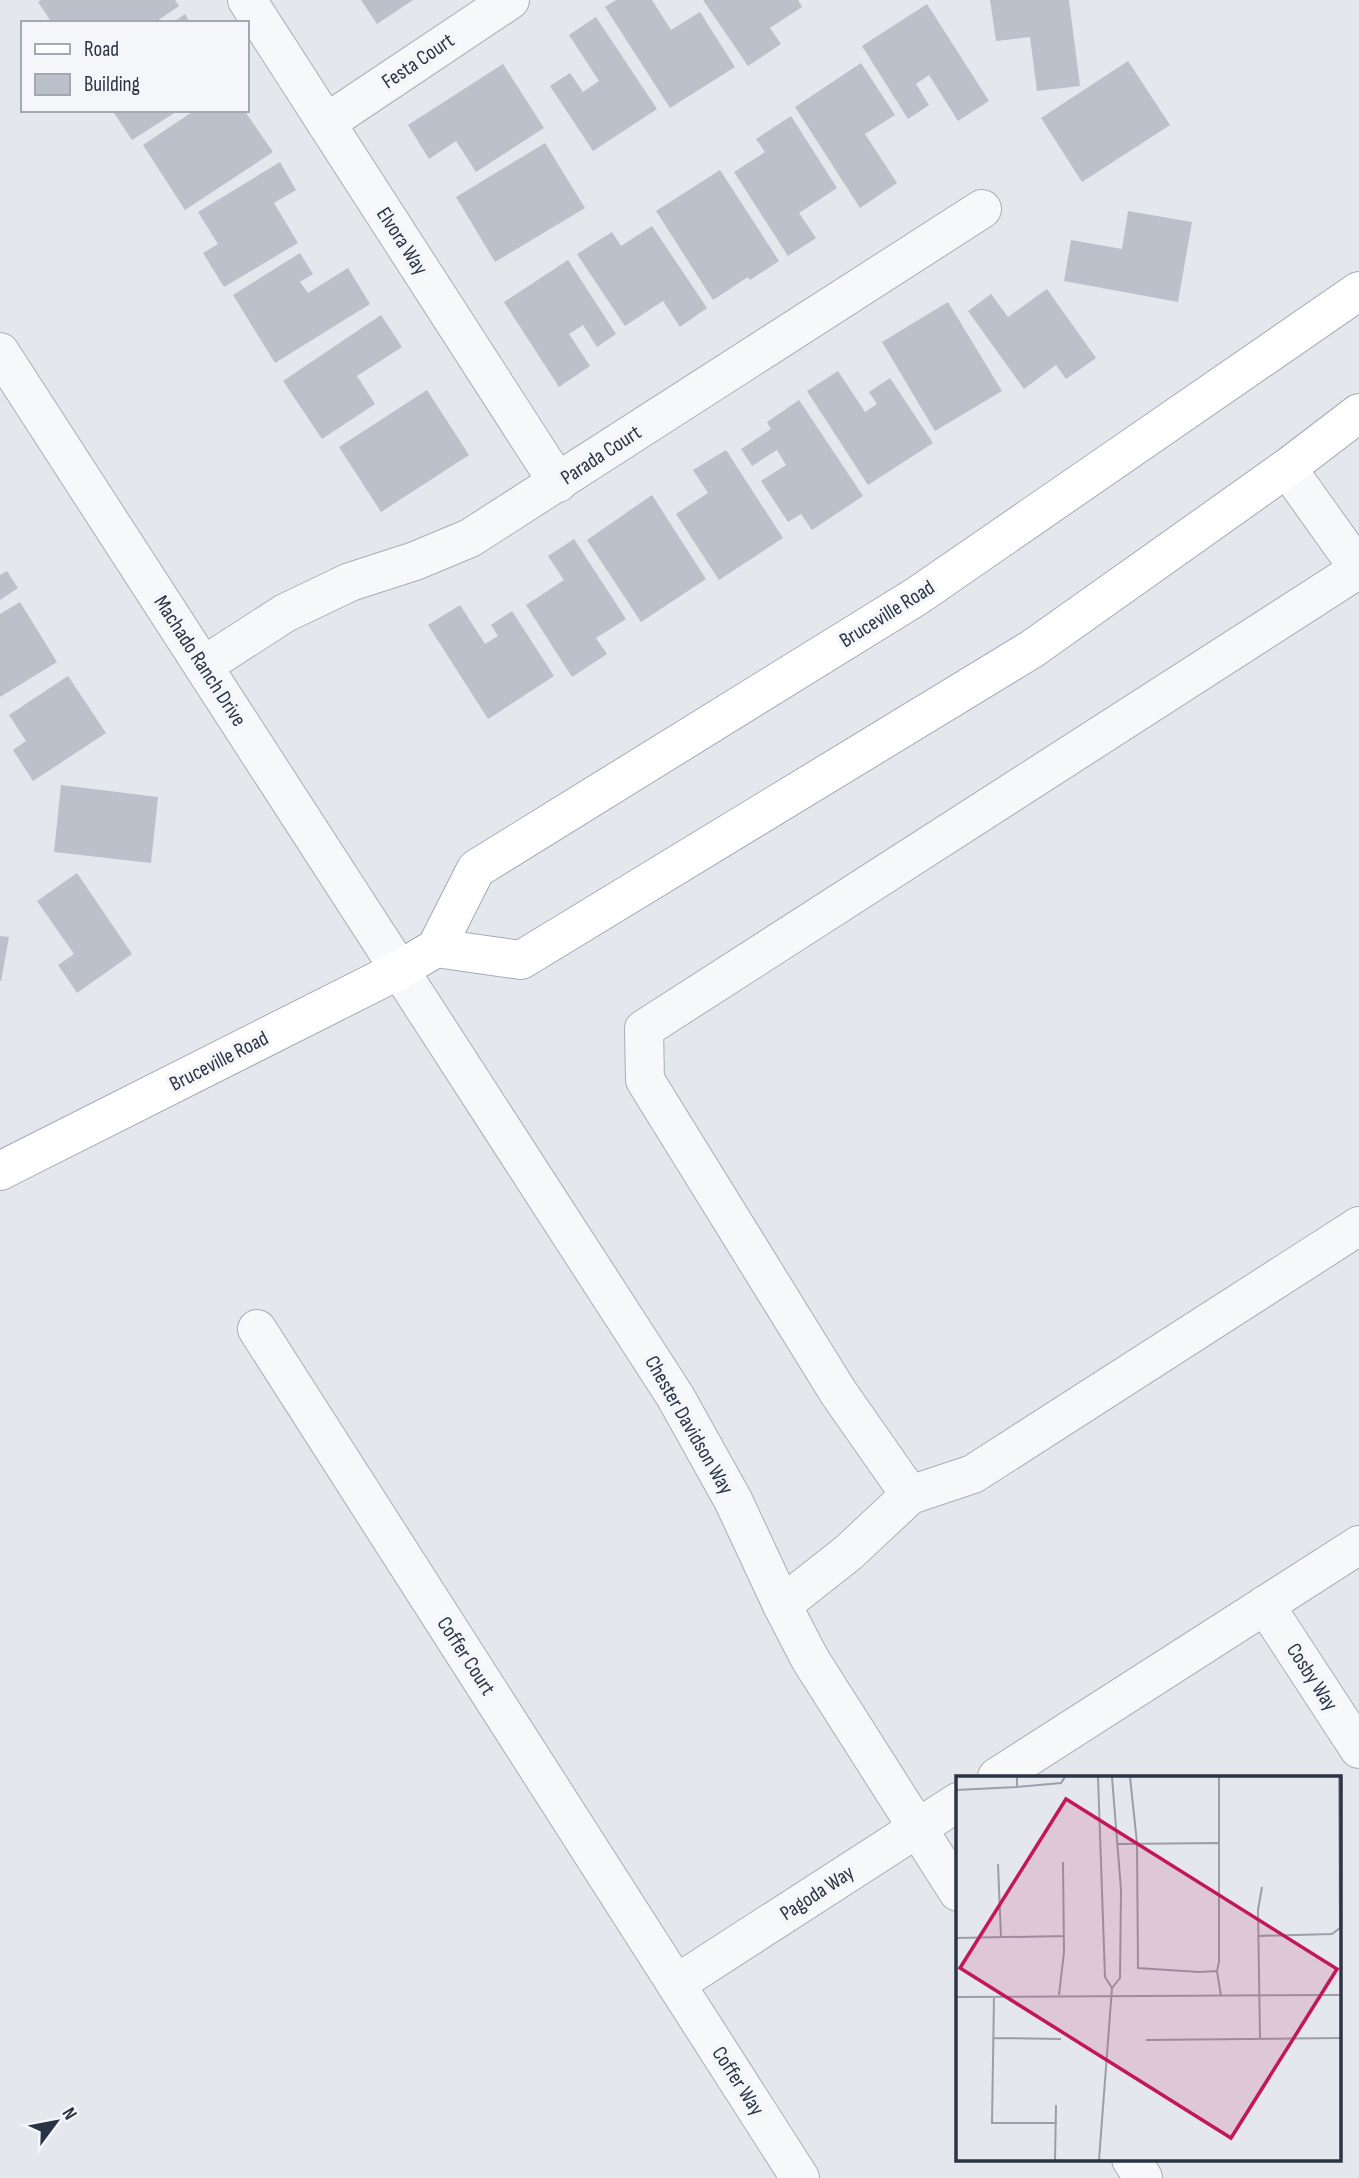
<svg xmlns="http://www.w3.org/2000/svg" width="1359" height="2178" font-family="'Sofia Sans Condensed',sans-serif">
<rect width="100%" height="100%" fill="#e4e7ec"/>
<g fill="#bbc0ca">
<path d="M 41,0 L 175,0 L 179,6 L 154,23 L 52,23 L 38,2 Z"/>
<path d="M 361,0 L 413,0 L 377,24 Z"/>
<path d="M 616,0 L 652,0 L 671,30 L 700,12 L 735,67 L 670,108 L 605,7 Z"/>
<path d="M 703,0 L 798,0 L 802,7 L 770,28 L 781,44 L 748,66 Z"/>
<path d="M 990,0 L 1069,0 L 1080,86 L 1037,91 L 1030,37 L 996,41 Z"/>
<path d="M 927,4 L 989,101 L 958,121 L 929,75 L 916,84 L 929,105 L 908,119 L 862,46 Z"/>
<path d="M 185,14 L 190,23 L 172,23 Z"/>
<path d="M 596,17 L 657,109 L 593,151 L 550,86 L 570,73 L 583,92 L 599,81 L 569,35 Z"/>
<path d="M 1128,61 L 1170,125 L 1082,182 L 1041,118 Z"/>
<path d="M 861,63 L 895,115 L 865,134 L 897,183 L 860,208 L 795,107 Z"/>
<path d="M 503,64 L 544,128 L 476,172 L 456,141 L 429,159 L 408,125 Z"/>
<path d="M 112,110 L 179,110 L 132,140 Z"/>
<path d="M 195,110 L 244,110 L 273,152 L 185,210 L 143,145 Z"/>
<path d="M 791,116 L 837,188 L 799,213 L 816,238 L 788,256 L 734,172 L 765,152 L 756,139 Z"/>
<path d="M 545,143 L 585,208 L 495,262 L 456,197 Z"/>
<path d="M 280,162 L 296,190 L 274,203 L 298,243 L 224,287 L 203,253 L 218,244 L 198,212 Z"/>
<path d="M 720,170 L 779,261 L 750,280 L 748,277 L 713,300 L 656,211 Z"/>
<path d="M 1128,211 L 1192,222 L 1178,302 L 1064,281 L 1071,240 L 1122,249 Z"/>
<path d="M 652,226 L 707,308 L 680,327 L 663,301 L 625,326 L 577,254 L 612,232 L 621,246 Z"/>
<path d="M 300,253 L 313,274 L 300,282 L 308,293 L 348,268 L 370,304 L 275,363 L 233,295 Z"/>
<path d="M 568,260 L 616,334 L 597,347 L 583,325 L 569,334 L 590,366 L 559,387 L 504,302 Z"/>
<path d="M 1047,289 L 1096,358 L 1066,379 L 1056,365 L 1024,389 L 968,311 L 991,294 L 1008,317 Z"/>
<path d="M 948,302 L 1002,391 L 935,431 L 882,342 Z"/>
<path d="M 381,315 L 402,347 L 357,376 L 375,404 L 322,439 L 283,381 Z"/>
<path d="M 838,371 L 865,412 L 877,404 L 869,392 L 890,378 L 933,443 L 868,485 L 807,391 Z"/>
<path d="M 427,390 L 469,455 L 381,512 L 339,447 Z"/>
<path d="M 799,400 L 863,496 L 812,530 L 801,514 L 788,522 L 761,481 L 786,465 L 777,450 L 752,466 L 741,449 L 771,429 L 767,422 Z"/>
<path d="M 726,450 L 783,538 L 719,580 L 676,514 L 708,493 L 693,470 Z"/>
<path d="M 652,495 L 706,579 L 641,622 L 587,540 Z"/>
<path d="M 574,539 L 626,619 L 596,638 L 607,654 L 572,677 L 526,605 L 564,580 L 548,556 Z"/>
<path d="M 7,571 L 18,588 L 0,600 L 0,575 Z"/>
<path d="M 20,602 L 57,662 L 0,697 L 0,614 Z"/>
<path d="M 460,605 L 485,644 L 498,636 L 491,625 L 512,611 L 554,676 L 488,719 L 428,625 Z"/>
<path d="M 68,676 L 106,733 L 33,781 L 13,750 L 26,741 L 9,715 Z"/>
<path d="M 61,785 L 158,797 L 151,863 L 54,852 Z"/>
<path d="M 77,873 L 132,954 L 77,993 L 58,965 L 74,954 L 37,901 Z"/>
<path d="M 0,936 L 9,937 L 1,981 L 0,981 Z"/>
</g>
<g fill="none" stroke-linecap="round" stroke-linejoin="round">
<g stroke="#a9aeb7" stroke-width="40">
<g id="minor">
<path d="M 247,0 L 558,483"/>
<path d="M 326,123 L 510,0"/>
<path d="M 0,352 L 675,1396 L 733,1500 L 782,1605 L 810,1659 L 958,1892"/>
<path d="M 1287,468 L 1359,569"/>
<path d="M 1359,569 L 644,1029 L 645,1080 L 838,1392 L 910,1495 L 973,1474 L 1359,1226"/>
<path d="M 203,666 L 285,613 L 350,582 L 415,561 L 470,538 L 982,209"/>
<path d="M 257,1329 L 800,2178"/>
<path d="M 782,1605 L 848,1553 L 910,1495"/>
<path d="M 1265,1605 L 1359,1749"/>
<path d="M 997,1777 L 1359,1545"/>
<path d="M 676,1984 L 958,1802"/>
<path d="M 1131,2159 L 1143,2178"/>
</g>
</g>
<g stroke="#a3abb8" stroke-width="40">
<g id="major">
<path d="M 436,948 L 521,960 L 1032,649 L 1287,468 L 1359,413"/>
<path d="M 0,1171 L 399,970 L 436,948 L 476,869 L 917,596 L 1359,291"/>
</g>
</g>
<use href="#minor" stroke="#f7f8fa" stroke-width="38"/>
<use href="#major" stroke="#fff" stroke-width="38"/>
</g>
<g text-anchor="middle" dominant-baseline="central" stroke-width="7" stroke-linejoin="round" paint-order="stroke">
<g font-size="21" fill="#2b3445" stroke="#f4f6f9">
<text transform="translate(418 61) rotate(-34)">Festa Court</text>
<text transform="translate(402 241) rotate(57)">Elvora Way</text>
<text transform="translate(601 455) rotate(-33)">Parada Court</text>
<text transform="translate(887 614) rotate(-32)">Bruceville Road</text>
<text transform="translate(200 661) rotate(57)">Machado Ranch Drive</text>
<text transform="translate(219 1061) rotate(-27)">Bruceville Road</text>
<text transform="translate(689 1425) rotate(60)">Chester Davidson Way</text>
<text transform="translate(466 1656) rotate(57)">Coffer Court</text>
<text transform="translate(1312 1677) rotate(57)">Cosby Way</text>
<text transform="translate(817 1893) rotate(-33)">Pagoda Way</text>
<text transform="translate(738 2081) rotate(57)">Coffer Way</text>
</g>
</g>
<g transform="translate(956 1776)">
<rect width="385" height="385" fill="#e4e7ec"/>
<path fill="none" stroke="#9a9fa9" stroke-width="2" d="M 61,1 L 61,11 L 105,7 L 109,1M 142,1 L 149,201 L 156,212 L 143,384M 174,1 L 181,67 L 182,192 L 243,196 L 261,195 L 263,186 L 263,1M 0,14 L 61,11M 162,68 L 262,67M 42,88 L 45,161M 302,160 L 376,158 L 384,152 L 383,1M 0,162 L 108,160M 261,195 L 265,220M 156,212 L 164,202 L 165,114 L 156,1M 103,219 L 108,176 L 107,86M 38,220 L 36,347 L 101,347M 0,221 L 385,219M 37,262 L 105,263M 304,263 L 302,134 L 306,111M 190,264 L 385,262M 99,384 L 100,329"/>
<path fill="#c2185b" fill-opacity="0.15" stroke="#c2185b" stroke-width="3.5" d="M 110,23 L 381,193 L 275,362 L 4,192 Z"/>
<rect width="385" height="385" fill="none" stroke="#2b3445" stroke-width="3.5"/>
</g>
<rect x="21" y="21" width="228" height="91" fill="#f4f6f9" stroke="#a4a8b1" stroke-width="2"/>
<rect x="35" y="44" width="35" height="10" fill="#ffffff" stroke="#a4a8b1" stroke-width="2"/>
<text x="84" y="56" font-size="21" fill="#2b3445">Road</text>
<rect x="35" y="74" width="35" height="21" fill="#bbc0ca" stroke="#a4a8b1" stroke-width="2"/>
<text x="84" y="91" font-size="21" fill="#2b3445">Building</text>
<g transform="translate(56 2122) rotate(58)" stroke="#f4f6f9" stroke-width="5" paint-order="stroke">
<path d="M0-5L12 26L0 18L-12 26Z" fill="#2b3445"/>
<text y="-10" font-size="19" font-weight="bold" text-anchor="middle" fill="#2b3445">N</text>
</g>
</svg>
